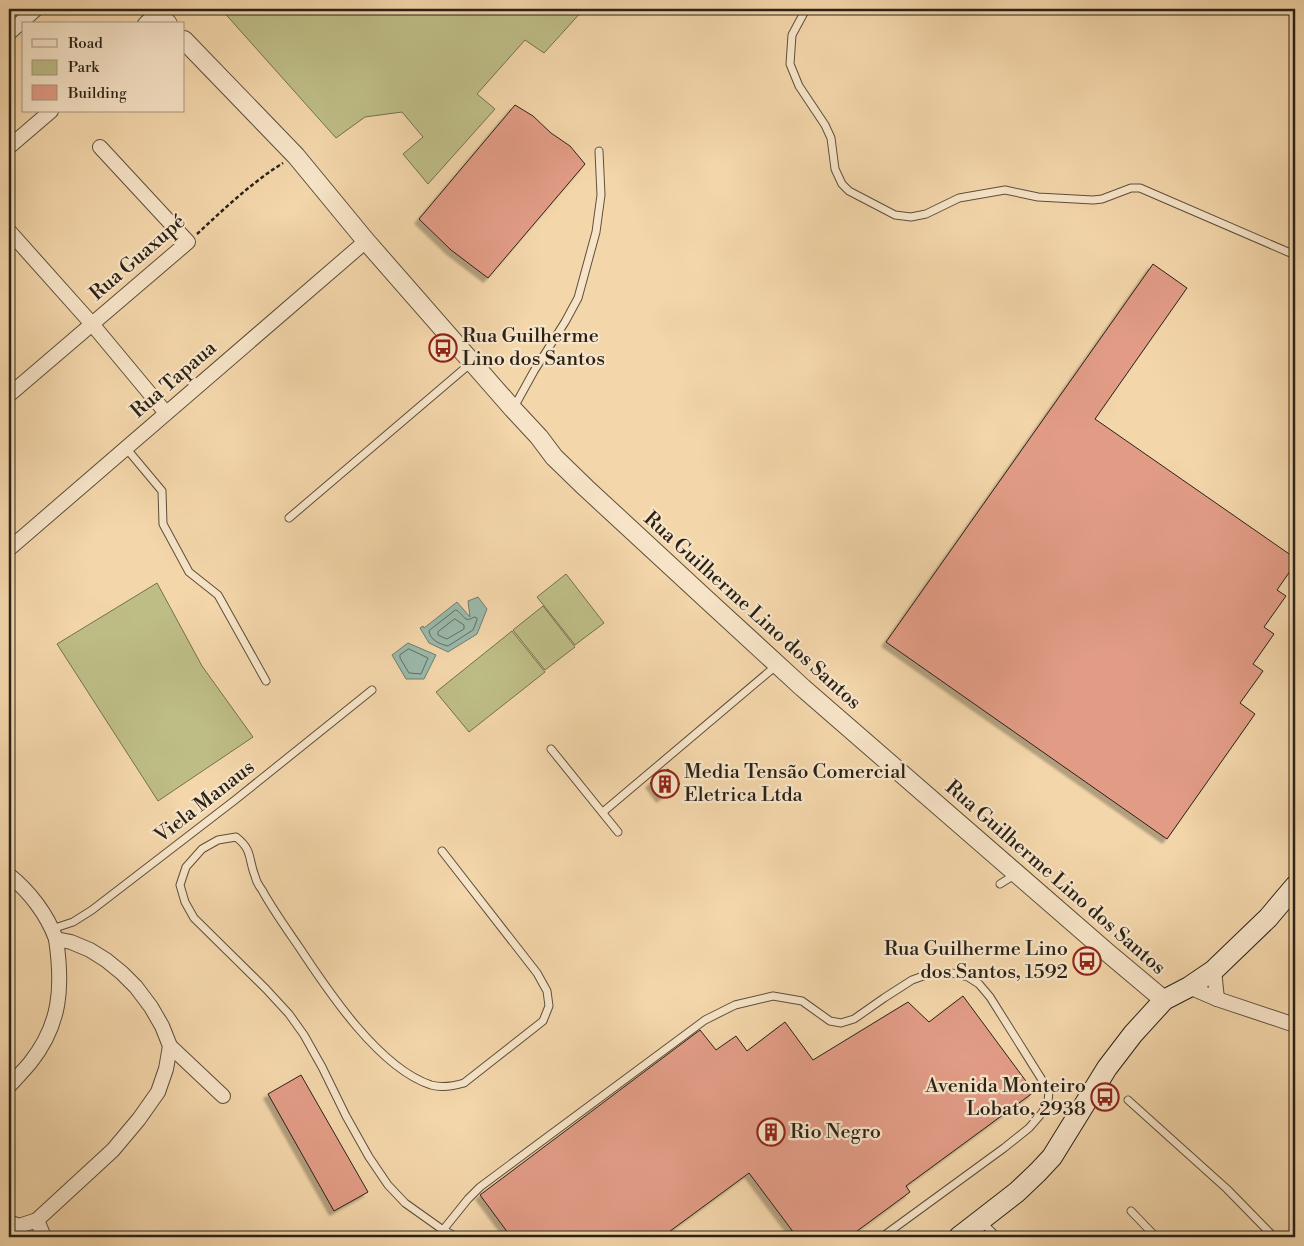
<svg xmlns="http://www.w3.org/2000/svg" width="1304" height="1246" font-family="'Libre Bodoni',serif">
<defs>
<filter id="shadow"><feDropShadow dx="-4.5" dy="4.5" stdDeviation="1" flood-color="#0004"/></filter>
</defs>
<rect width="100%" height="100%" fill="#f3d6aa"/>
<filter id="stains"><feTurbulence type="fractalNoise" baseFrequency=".004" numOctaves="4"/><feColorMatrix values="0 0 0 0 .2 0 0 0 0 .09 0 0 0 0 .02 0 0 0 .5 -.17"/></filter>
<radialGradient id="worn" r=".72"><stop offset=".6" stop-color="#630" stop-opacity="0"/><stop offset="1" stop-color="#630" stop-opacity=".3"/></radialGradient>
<g fill="#bebd86" stroke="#74704f">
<path d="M 221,9 L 584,9 L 544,53 L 525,40 L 477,94 L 495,109 L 428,184 L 403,154 L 423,137 L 402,112 L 365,117 L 336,138 Z"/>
<path d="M 566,574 L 604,623 L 575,645 L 537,597 Z"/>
<path d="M 157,583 L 202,666 L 253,737 L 158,801 L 57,644 Z"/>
<path d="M 543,606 L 575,647 L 545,670 L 513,630 Z"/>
<path d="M 512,631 L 545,672 L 469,732 L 436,692 Z"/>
</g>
<g fill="#9bb9ab" stroke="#6e7d70">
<path d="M 478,597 L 487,609 L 477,634 L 448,652 L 429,643 L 420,628 L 423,626 L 424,628 L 457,602 L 470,617 L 468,601 Z"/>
<path d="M 408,643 L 436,655 L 424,679 L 406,679 L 392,655 Z"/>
</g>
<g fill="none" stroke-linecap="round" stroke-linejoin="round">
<g stroke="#626e62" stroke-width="1">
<path d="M 456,610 C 464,614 464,624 474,617 L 477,618 L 477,620 L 473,630 L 448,646 C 439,644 430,640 429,631 Z"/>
<path d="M 455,619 L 464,625 L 464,629 L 447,639 L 438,635 L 438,632 Z"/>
<path d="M 409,649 L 428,658 L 421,674 L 409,673 L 400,658 L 400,655 Z"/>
</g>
</g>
<g fill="#e29c86" stroke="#2a2218" filter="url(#shadow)">
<path d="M 515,105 L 533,116 L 551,133 L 570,146 L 585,164 L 488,278 L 451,250 L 419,219 Z"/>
<path d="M 1153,264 L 1187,288 L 1095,419 L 1295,558 L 1295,564 L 1277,590 L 1286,596 L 1264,627 L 1274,634 L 1253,664 L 1263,671 L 1240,703 L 1255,714 L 1167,839 L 886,642 Z"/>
<path d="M 668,769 L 680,784 L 661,798 L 650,783 Z"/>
<path d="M 963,996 L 1034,1092 L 906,1186 L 910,1192 L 849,1237 L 797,1237 L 749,1173 L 662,1237 L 511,1237 L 480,1195 L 700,1030 L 716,1050 L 736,1036 L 747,1051 L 785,1022 L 813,1060 L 908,1002 L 929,1022 Z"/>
<path d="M 301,1075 L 368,1192 L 334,1211 L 268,1094 Z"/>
</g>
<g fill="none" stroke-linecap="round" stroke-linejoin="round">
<g stroke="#5c4f3c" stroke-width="9">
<g id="service">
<path d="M 806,9 L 792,35 L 790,64 L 799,86 L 825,125 L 831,138 L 835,169 L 842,184 L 849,191 L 895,215 L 911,217 L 926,214 L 959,198 L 1005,190 L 1038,197 L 1093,200 L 1102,199 L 1131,188 L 1140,188 L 1295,255"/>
<path d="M 513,409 L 534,371 L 565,322 L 578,298 L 596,232 L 601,195 L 599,151"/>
<path d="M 126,448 L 162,491 L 163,524 L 189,572 L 218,595 L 266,681"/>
<path d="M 289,518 L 471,363"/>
<path d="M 551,749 L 618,832"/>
<path d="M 603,812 L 777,665"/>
<path d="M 442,851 L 537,973 L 547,991 L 549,1006 L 543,1021 L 464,1083 C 454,1086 442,1088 431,1085 C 379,1068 328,991 299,947 C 286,928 273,910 262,890 C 259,886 256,881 255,876 C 248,859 253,850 236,837 L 218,840 L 202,849 L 186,867 L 180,885 L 185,902 L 194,918 L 266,989 L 289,1014 L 304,1035 L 322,1067 L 346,1116 L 369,1157 L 388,1185 L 405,1203 L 443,1230 L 457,1237"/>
<path d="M 1000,884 L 1016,874"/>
<path d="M 52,929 L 73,922 L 92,910 L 235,800 L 372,690"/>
<path d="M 1128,1100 L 1227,1189 L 1274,1237"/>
<path d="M 1131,1211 L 1156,1237"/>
<path d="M 981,1221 L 997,1237"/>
<path d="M 443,1230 L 468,1199 L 480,1187 L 705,1020 L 735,1005 L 773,996 L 802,1001 L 830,1021 L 841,1023 L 854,1019 L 884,998 L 912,980 L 929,974 L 952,973 L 968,977 L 979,984 L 990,997 L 1049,1091 L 1048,1102 L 1042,1113 L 1029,1128 L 1004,1148 L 882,1237"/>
</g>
</g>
<g stroke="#5c4f3c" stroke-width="16">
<g id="minor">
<path d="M 145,24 L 157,13"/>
<path d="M 9,33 L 36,9"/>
<path d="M 9,147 L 51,111"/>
<path d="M 9,231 L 92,324 L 166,413"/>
<path d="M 9,395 L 188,242 L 100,147"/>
<path d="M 9,549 L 366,241"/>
<path d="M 9,875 C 29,891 47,914 56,939 L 71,942 L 90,950 L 106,960 L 122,973 L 136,987 L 151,1007 L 162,1026 L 170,1046 L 223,1096"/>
<path d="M 1214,970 L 1217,999"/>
<path d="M 1189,987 L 1217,999 L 1295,1025"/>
<path d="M 9,1086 C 16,1079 23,1071 30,1063 C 61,1024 63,987 56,939"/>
<path d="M 37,1220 L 44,1237"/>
<path d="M 9,1222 L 19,1226 L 37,1220 L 113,1150 L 139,1119 L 158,1092 L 166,1069 L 170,1046"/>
</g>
</g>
<g stroke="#5c4f3c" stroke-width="20">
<g id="tertiary">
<path d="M 154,9 L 168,24"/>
<path d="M 184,40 L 296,156 L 366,241 L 513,409 L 539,437 L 554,457 L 586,488 L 705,598 L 803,688 L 1108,953 L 1164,1000"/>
</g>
</g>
<g stroke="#2a2218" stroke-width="22">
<path id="secondary" d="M 959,1237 L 1017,1192 L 1038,1172 L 1052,1157 L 1107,1068 L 1133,1034 L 1164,1000 L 1189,987 L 1214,970 L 1268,918 L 1295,886"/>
</g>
<path stroke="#2a2218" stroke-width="2.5" stroke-dasharray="4 2.5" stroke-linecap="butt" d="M 197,234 C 224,209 251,183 283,163"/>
<use href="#service" stroke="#f7e4c8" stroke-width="7"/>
<use href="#minor" stroke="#f7e4c8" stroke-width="14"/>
<use href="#tertiary" stroke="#f7e4c8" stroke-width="18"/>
<use href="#secondary" stroke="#f7e4c8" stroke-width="20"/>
</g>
<defs>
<g id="bus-ring" transform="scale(1.4375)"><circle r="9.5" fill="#f7e4c8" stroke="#8f2418" stroke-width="1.5"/><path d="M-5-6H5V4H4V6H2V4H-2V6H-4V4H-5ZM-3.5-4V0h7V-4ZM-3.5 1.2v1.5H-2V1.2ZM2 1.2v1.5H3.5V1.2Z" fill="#8f2418"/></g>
<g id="building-ring" transform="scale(1.4375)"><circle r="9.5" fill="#f7e4c8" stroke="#8f2418" stroke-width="1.5"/><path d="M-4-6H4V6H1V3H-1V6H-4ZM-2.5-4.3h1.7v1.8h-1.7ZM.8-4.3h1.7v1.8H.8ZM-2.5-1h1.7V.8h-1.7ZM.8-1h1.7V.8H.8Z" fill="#8f2418"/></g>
</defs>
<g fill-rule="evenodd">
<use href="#bus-ring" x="443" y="348"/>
<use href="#building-ring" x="665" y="784"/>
<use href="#bus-ring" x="1087" y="961"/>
<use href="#bus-ring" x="1105" y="1097"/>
<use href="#building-ring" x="771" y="1132"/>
</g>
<g text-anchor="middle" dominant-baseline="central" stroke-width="4.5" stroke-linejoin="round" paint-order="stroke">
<g font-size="20" fill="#2a2218" stroke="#f7e4c8">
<text transform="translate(138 258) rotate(-41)">Rua Guaxupé</text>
<text transform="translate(174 380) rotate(-41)">Rua Tapaua</text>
<text transform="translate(752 611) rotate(42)">Rua Guilherme Lino dos Santos</text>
<text transform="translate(205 802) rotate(-38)">Viela Manaus</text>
<text transform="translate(1055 878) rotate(41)">Rua Guilherme Lino dos Santos</text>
</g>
<g font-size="20" fill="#2a2218" stroke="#f7e4c8" text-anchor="start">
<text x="462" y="336">Rua Guilherme<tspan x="462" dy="23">Lino dos Santos</tspan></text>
<text x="684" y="772">Media Tensão Comercial<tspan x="684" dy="23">Eletrica Ltda</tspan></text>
<text x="1068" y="949" text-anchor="end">Rua Guilherme Lino<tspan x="1068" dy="23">dos Santos, 1592</tspan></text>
<text x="1086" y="1086" text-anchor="end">Avenida Monteiro<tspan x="1086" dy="23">Lobato, 2938</tspan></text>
<text x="790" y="1132">Rio Negro</text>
</g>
</g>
<rect width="1304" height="1246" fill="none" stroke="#f3d6aa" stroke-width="30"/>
<rect x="10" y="10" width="1284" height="1226" fill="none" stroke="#2a2218" stroke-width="2.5"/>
<rect x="15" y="15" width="1274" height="1216" fill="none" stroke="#2a2218"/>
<rect x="22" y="22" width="162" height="90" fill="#f7e4c8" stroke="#a59682"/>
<rect x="32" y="39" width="25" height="8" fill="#f7e4c8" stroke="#a59682"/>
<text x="68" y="48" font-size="15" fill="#2a2218">Road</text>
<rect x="32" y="60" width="25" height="15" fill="#bebd86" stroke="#a59682"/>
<text x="68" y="72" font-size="15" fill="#2a2218">Park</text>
<rect x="32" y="85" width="25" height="15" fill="#e29c86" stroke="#a59682"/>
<text x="68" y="98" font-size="15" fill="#2a2218">Building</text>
<rect width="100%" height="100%" filter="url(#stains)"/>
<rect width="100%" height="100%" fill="url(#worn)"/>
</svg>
